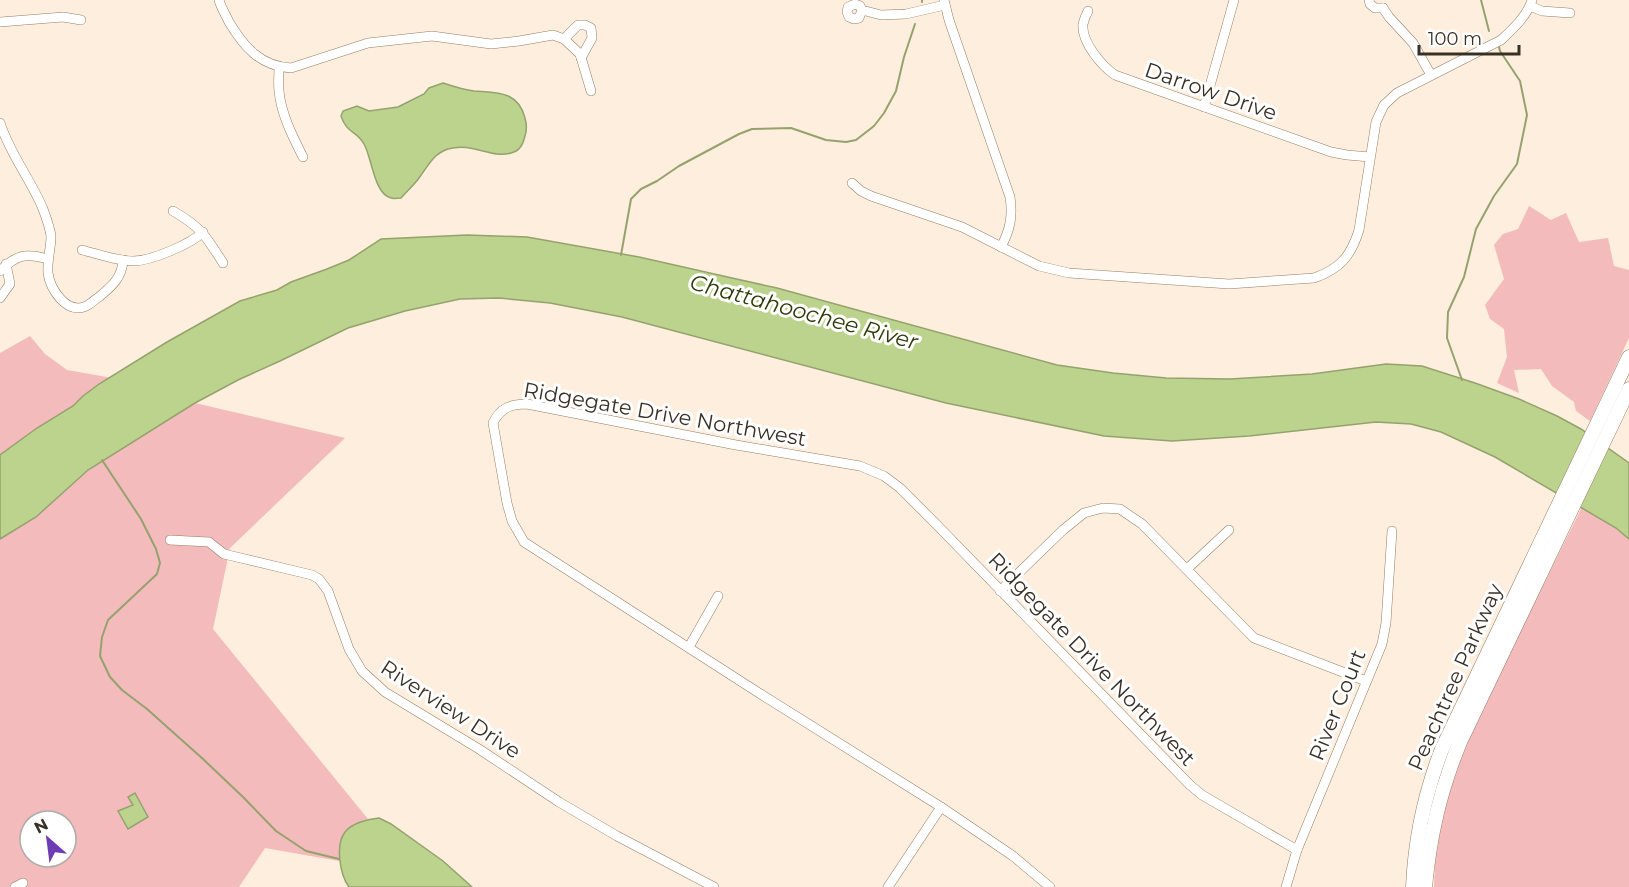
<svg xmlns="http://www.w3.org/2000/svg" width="1629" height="887" font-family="Montserrat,sans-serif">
<rect width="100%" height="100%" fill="#fdeedd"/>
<g fill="#f3bbbb" fill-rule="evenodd">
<path d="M 1529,206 L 1551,220 L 1566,213 L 1579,242 L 1608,238 L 1614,266 L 1629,270 L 1629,338 L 1590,421 L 1576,411 L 1574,402 L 1552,386 L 1541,369 L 1514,370 L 1519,393 L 1497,383 L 1507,357 L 1504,329 L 1490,319 L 1485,305 L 1504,279 L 1494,245 L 1503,234 L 1518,229 Z"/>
<path d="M 30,336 L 45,354 L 67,370 L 135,382 L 0,468 L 0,353 Z"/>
<path d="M 195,403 L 345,438 L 230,548 L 213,629 L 368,819 L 350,827 L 340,845 L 339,861 L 265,848 L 239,887 L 0,887 L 0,539 L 36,517 L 88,470 ZM 30,821 L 66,821 L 66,857 L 30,857 Z"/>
<path d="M 1582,507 L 1616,528 L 1629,539 L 1629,887 L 1434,887 L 1435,862 L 1441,822 L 1454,771 L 1510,652 Z"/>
</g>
<g fill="#bcd38e" stroke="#95a26e" stroke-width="1.5">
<path d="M 443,83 C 452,86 465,90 474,91 C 498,93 518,91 525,118 C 527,125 527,130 525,136 C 523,144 520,151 511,153 C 491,159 473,142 448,149 C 433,154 428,166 419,178 C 414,185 407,191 401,198 C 397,198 394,199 391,198 C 374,194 372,158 364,144 C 356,130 347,134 341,116 L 343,111 L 357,106 L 369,111 L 398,107 L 424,94 L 429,88 Z"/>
<path d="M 467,235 L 527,237 L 639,257 L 732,278 L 777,288 L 1057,365 L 1113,373 L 1166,378 L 1230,379 L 1312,374 L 1386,364 L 1422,366 L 1475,383 L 1519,399 L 1557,416 L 1581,429 L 1629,463 L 1629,539 L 1616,528 L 1495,457 L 1441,432 L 1411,424 L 1376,422 L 1249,436 L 1172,441 L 1104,436 L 946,403 L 622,317 L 550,303 L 499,298 L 460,299 L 405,311 L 348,328 L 280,361 L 238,380 L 195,403 L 88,470 L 36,517 L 0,539 L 0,455 L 37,428 L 73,406 L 83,396 L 99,384 L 167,342 L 240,301 L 277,290 L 291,282 L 327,269 L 349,260 L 381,239 Z"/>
<path d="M 135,793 L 148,817 L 128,829 L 118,811 L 133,805 L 128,797 Z"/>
<path d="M 379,818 L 391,824 L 443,861 L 472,887 L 349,887 C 340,875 335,845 345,832 C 352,823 368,819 379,818 Z"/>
</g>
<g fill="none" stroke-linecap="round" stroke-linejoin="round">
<g stroke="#95a26e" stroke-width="2">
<path d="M 1481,0 L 1489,31"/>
<path d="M 922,2 L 922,0"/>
<path d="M 621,255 L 631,199 L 641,189 L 657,181 L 679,166 L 739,134 L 752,129 L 791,128 L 826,140 L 846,142 L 856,140 L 874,126 L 884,113 L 896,91 L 904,57 L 915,24"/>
<path d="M 1462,380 L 1447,338 L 1448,312 L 1464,277 L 1476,229 L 1494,196 L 1517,164 L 1527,115 L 1520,81 L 1500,51 L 1499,47"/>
<path d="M 102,460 L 141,519 L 156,549 L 160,563 L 157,574 L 108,620 L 102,637 L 100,656 L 110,677 L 122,690 L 147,709 L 203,759 L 243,797 L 276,831 L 306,851 L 339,859"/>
</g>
<g stroke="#957e65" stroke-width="10">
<g id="minor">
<path d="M 219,0 C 221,8 226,15 229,22 C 244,47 260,66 291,68 L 368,43 L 432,36 L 491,44 L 519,41 L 553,35 L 564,39 L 580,54 L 591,91"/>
<path d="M 944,0 L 949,20 L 1010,197 C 1013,216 1010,230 1001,247"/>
<path d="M 1369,0 L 1370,4 L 1375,8 L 1383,8"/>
<path d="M 1530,6 L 1542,11 L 1570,13"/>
<path d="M 1383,8 L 1389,17 L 1413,43 L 1431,75"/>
<path d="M 862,10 L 859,18 L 854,19 L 849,17 L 847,12 L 848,7 L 855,4 L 860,6 L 862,10 L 881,15 L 906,14 L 945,5"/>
<path d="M 1088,11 C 1086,15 1084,20 1083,24 C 1081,42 1102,66 1115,75 L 1331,152 L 1347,155 L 1370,157"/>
<path d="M 0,22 L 63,17 L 81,20"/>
<path d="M 564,39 L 578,25 L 585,25 L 591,28 L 592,38 L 581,58"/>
<path d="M 279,67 C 279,75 278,83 279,91 C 281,114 293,137 303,157"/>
<path d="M 1204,107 L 1234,0"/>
<path d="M 0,123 C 10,154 31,180 43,209 C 46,217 50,228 51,236 C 51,248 47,260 48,273 C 50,288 65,313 84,307 C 90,305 94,300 99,297 C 112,286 122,278 123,260"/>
<path d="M 852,183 L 861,191 L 871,196 L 962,227 L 1039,266 L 1069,273 L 1229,284 L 1314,278 C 1340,269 1351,256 1359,230 L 1376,122 L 1384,105 L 1397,93 L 1501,40 C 1513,29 1527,16 1532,0"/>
<path d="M 173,211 C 201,227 206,236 223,263"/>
<path d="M 82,250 C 98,254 117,261 133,261 C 151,261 191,244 203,232"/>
<path d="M 0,271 C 17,254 26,253 48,259"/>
<path d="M 0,298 L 10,284 L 6,264"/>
<path d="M 170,540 L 209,542 L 224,554 L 312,575 L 319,579 L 328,591 L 349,649 L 362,671 L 385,692 L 479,749 L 559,802 L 617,836 L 714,887"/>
<path d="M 1187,569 L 1229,530"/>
<path d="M 1000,591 L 1063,530 L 1084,513 L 1103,508 L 1120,509 L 1142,524 L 1254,638 L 1366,681"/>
<path d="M 689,647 L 718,596"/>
<path d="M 15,887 L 23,883"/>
<path d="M 888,887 L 941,807"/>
<path d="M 1050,887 L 1013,856 L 941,807 L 759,693 L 524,542 L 512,521 L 507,503 L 493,423 C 500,408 511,404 527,404 L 736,445 L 860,466 L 884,476 L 900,488 L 936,524 L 1190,785 L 1202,795 L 1297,850"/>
<path d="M 1286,887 L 1297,850 L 1382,644 L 1386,623 L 1392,531"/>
</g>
</g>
<g stroke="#957e65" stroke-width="15">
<g id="highway">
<path d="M 1413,887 C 1415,840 1425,793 1442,749 L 1629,357"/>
<path d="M 1425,887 C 1430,834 1440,791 1460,742 L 1629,389"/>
</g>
</g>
<use href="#minor" stroke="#fff" stroke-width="9"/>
<use href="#highway" stroke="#fff" stroke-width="14"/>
</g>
<g text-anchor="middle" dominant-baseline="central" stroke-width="6" stroke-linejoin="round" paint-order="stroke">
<g font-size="21" fill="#393025" stroke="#fff">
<text transform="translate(1211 91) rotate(19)">Darrow Drive</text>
<text transform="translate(665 414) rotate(10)">Ridgegate Drive Northwest</text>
<text transform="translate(1092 659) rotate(46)">Ridgegate Drive Northwest</text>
<text transform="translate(1455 677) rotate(-66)">Peachtree Parkway</text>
<text transform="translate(1337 705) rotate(-68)">River Court</text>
<text transform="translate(451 709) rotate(33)">Riverview Drive</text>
</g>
<g font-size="22" font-style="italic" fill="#2f3c09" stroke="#fff">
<text transform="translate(804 312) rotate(15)">Chattahoochee River</text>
</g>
</g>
<g transform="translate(48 839) rotate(332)"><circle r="28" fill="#ffffff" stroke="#b0aca8" stroke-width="1.5"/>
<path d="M0-4.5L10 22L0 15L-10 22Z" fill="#6d3bb2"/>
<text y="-9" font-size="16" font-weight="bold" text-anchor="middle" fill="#393025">N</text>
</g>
<path d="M1419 45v9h100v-9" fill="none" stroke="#393025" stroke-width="3"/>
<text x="1428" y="45" font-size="18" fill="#393025" stroke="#ffffff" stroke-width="4.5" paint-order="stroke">100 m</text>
</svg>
